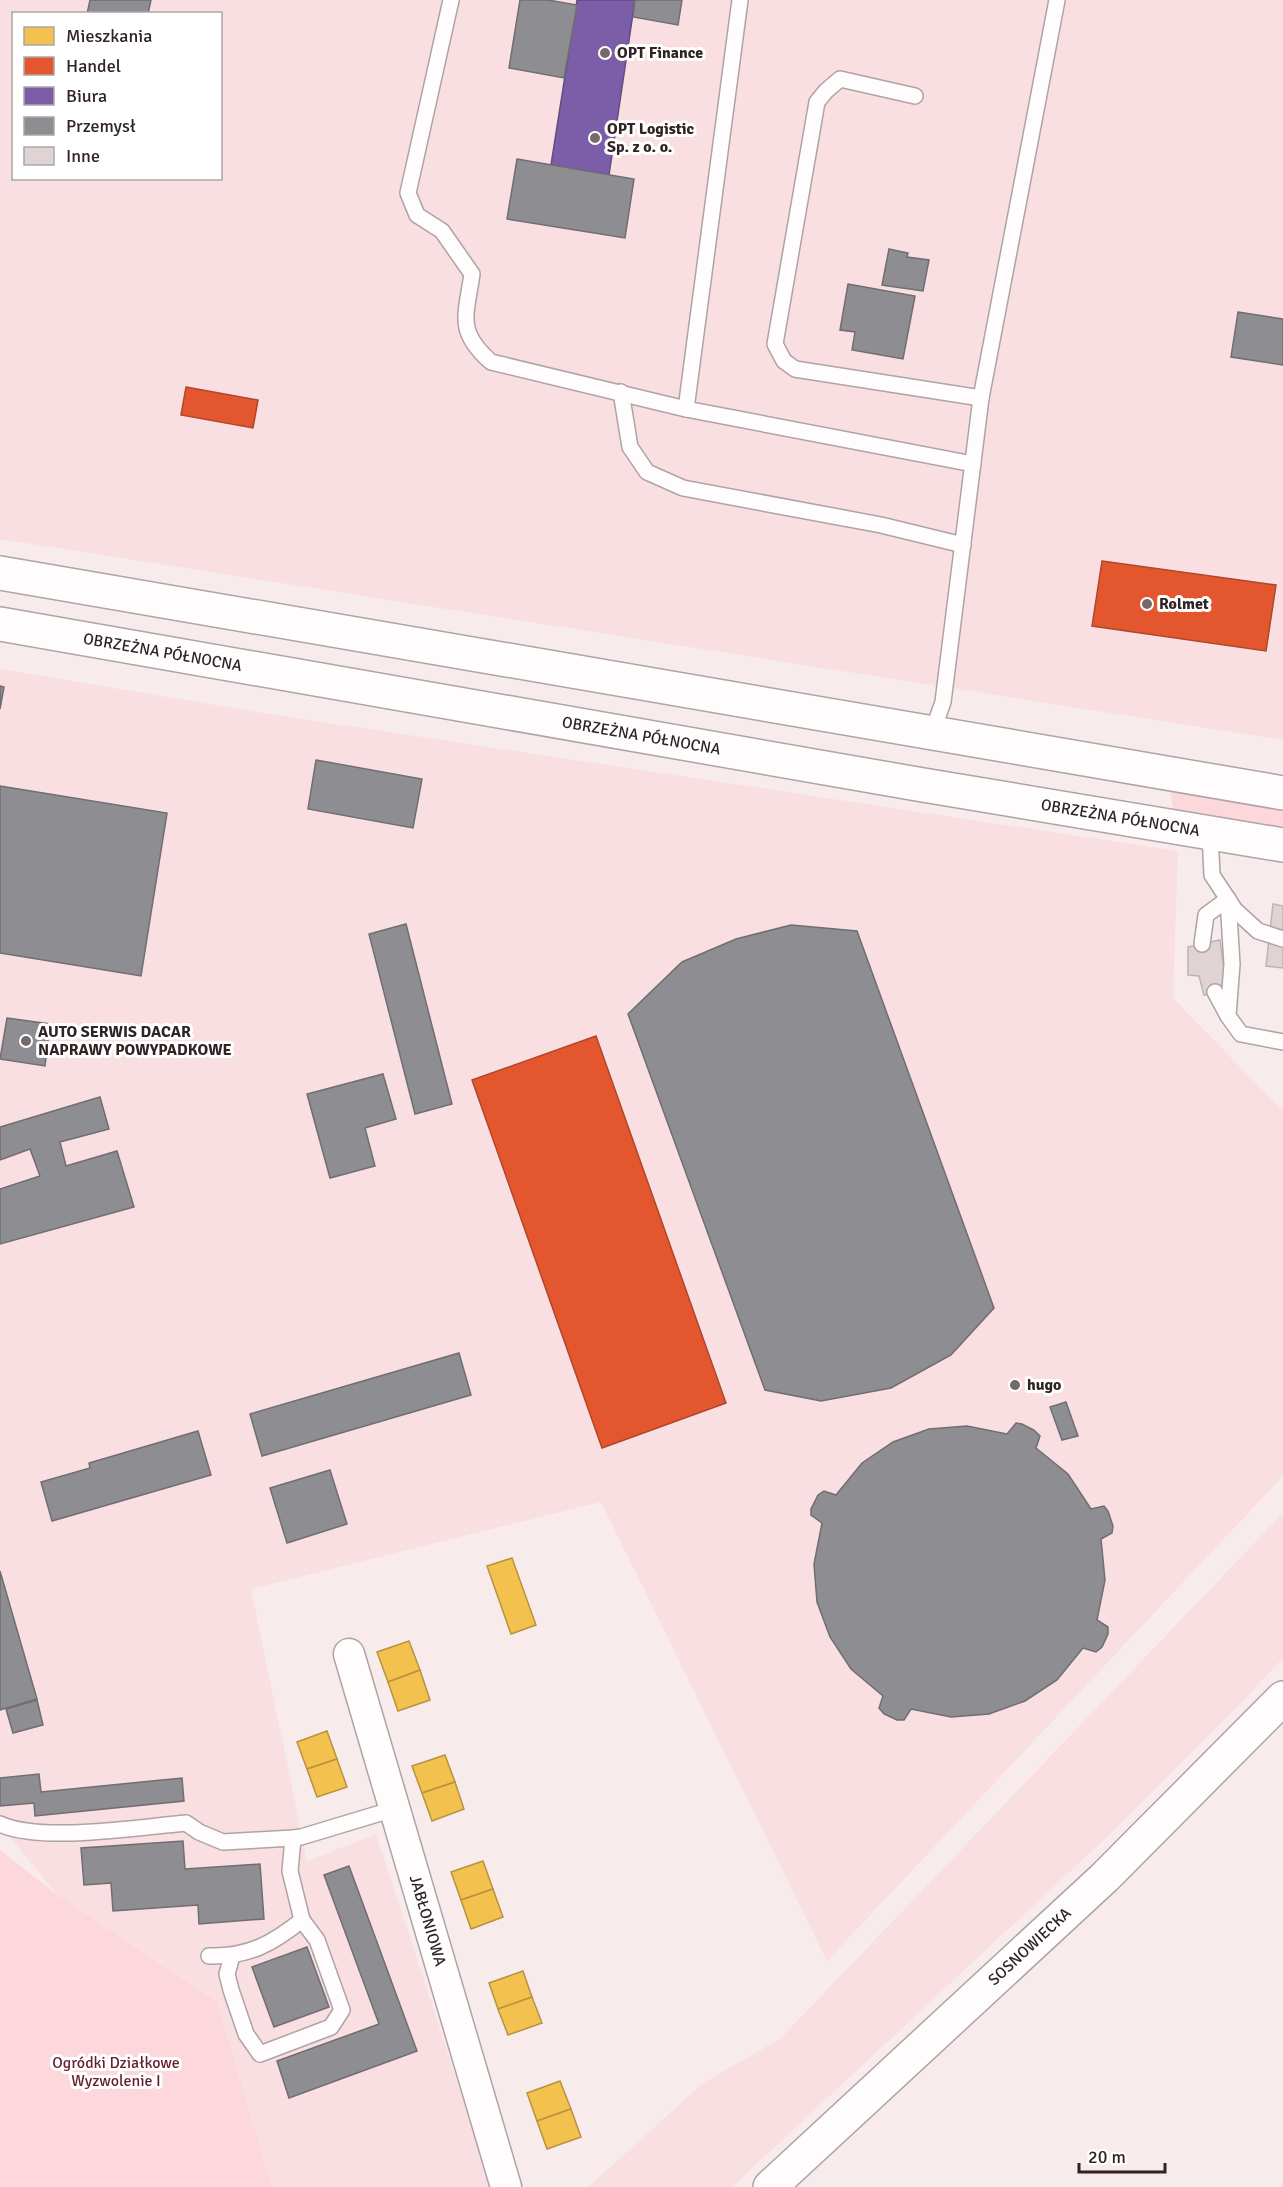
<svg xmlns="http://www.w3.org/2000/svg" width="1283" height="2187" font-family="Signika,sans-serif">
<rect width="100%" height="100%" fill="#f8ebec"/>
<g fill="#f9dfe2" fill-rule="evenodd">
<path d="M 0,0 L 1283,0 L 1283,740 L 0,539 ZM 14,14 L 220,14 L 220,178 L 14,178 Z"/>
<path d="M 0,669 L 256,712 L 1178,851 L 1173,998 L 1283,1111 L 1283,1476 L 827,1961 L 601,1502 L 251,1589 L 307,1861 L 376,1834 L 492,2187 L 272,2187 L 217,2002 L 56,1894 L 0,1824 Z"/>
<path d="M 1283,1513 L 1283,1658 L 1243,1701 L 1108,1836 L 732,2187 L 588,2187 L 702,2084 L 781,2038 Z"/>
</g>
<g fill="#fcd7db">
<path d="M 1170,790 L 1283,808 L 1283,828 L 1173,810 Z"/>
<path d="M 0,1850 L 56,1894 L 217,2002 L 272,2187 L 0,2187 Z"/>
</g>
<g fill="#f2c14e" stroke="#b89241" stroke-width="1.5">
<path d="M 512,1558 L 536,1625 L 511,1634 L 487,1566 Z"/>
<path d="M 409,1641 L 420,1670 L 388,1682 L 377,1652 Z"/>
<path d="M 420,1670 L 430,1700 L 398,1711 L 388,1682 Z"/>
<path d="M 327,1731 L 337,1759 L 307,1769 L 297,1742 Z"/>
<path d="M 445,1755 L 455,1782 L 422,1793 L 412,1766 Z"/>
<path d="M 337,1759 L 347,1787 L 317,1797 L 307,1769 Z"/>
<path d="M 455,1782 L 464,1809 L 432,1821 L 422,1793 Z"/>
<path d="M 483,1861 L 493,1889 L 461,1900 L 451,1872 Z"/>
<path d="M 493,1889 L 503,1917 L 471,1929 L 461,1900 Z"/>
<path d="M 523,1971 L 532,1997 L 498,2009 L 489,1983 Z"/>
<path d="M 532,1997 L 542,2023 L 508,2035 L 498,2009 Z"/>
<path d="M 560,2081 L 571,2109 L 537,2121 L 527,2093 Z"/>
<path d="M 571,2109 L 581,2137 L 547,2149 L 537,2121 Z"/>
</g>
<g fill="#e4572e" stroke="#ae472b" stroke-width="1.5">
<path d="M 186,387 L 258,400 L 253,428 L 181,415 Z"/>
<path d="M 1102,561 L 1276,585 L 1266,651 L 1092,626 Z"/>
<path d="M 596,1036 L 726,1403 L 602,1448 L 472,1080 Z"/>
</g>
<path fill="#7b5ea7" stroke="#644c80" stroke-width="1.5" d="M 577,0 L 635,0 L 609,175 L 551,165 Z"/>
<g fill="#8d8d92" stroke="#716d71" stroke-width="1.5">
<path d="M 90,0 L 151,0 L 148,14 L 87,14 Z"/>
<path d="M 520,0 L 548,0 L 577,5 L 564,78 L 509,68 Z"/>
<path d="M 635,0 L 682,0 L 678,25 L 633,17 Z"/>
<path d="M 517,159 L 634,179 L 625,238 L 507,219 Z"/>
<path d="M 889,249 L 908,253 L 907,257 L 929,260 L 923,291 L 882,285 Z"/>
<path d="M 848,284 L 915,296 L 903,359 L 852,350 L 855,332 L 840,330 Z"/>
<path d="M 1238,312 L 1283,319 L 1283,365 L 1231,357 Z"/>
<path d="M 0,686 L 4,687 L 0,709 Z"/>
<path d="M 316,760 L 422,779 L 413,828 L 308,809 Z"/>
<path d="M 0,786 L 167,813 L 141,976 L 0,953 Z"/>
<path d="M 406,924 L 452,1104 L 415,1114 L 369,934 Z"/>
<path d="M 791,925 L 857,931 L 994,1308 L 951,1355 L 891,1388 L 821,1401 L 765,1390 L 628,1014 L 682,962 L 736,939 Z"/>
<path d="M 7,1018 L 50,1024 L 45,1066 L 0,1059 Z"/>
<path d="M 383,1074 L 396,1119 L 365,1128 L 375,1166 L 330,1178 L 307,1094 Z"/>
<path d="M 100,1097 L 109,1129 L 60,1142 L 66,1166 L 117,1151 L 134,1207 L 0,1244 L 0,1189 L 40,1176 L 30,1149 L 0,1160 L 0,1127 Z"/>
<path d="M 459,1353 L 471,1395 L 262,1456 L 250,1414 Z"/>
<path d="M 1066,1402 L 1078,1436 L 1062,1440 L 1050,1407 Z"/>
<path d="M 1016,1423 L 1022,1424 L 1034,1430 L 1040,1436 L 1036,1448 L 1068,1474 L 1091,1509 L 1104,1506 L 1108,1511 L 1113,1526 L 1112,1533 L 1101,1539 L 1105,1580 L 1097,1620 L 1108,1627 L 1108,1634 L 1102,1647 L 1096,1652 L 1083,1648 L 1057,1680 L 1025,1701 L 989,1714 L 951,1717 L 911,1709 L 904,1720 L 897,1720 L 884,1714 L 879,1708 L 883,1696 L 851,1669 L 830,1637 L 817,1602 L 814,1564 L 822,1523 L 811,1515 L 811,1509 L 818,1495 L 824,1491 L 836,1495 L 862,1463 L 893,1442 L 929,1429 L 967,1426 L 1007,1434 Z"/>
<path d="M 198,1431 L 211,1475 L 52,1521 L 41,1482 L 90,1468 L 89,1463 Z"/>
<path d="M 330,1470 L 347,1524 L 287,1543 L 270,1488 Z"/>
<path d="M 0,1571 L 37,1699 L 0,1710 Z"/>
<path d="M 37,1700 L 43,1725 L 13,1733 L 6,1709 Z"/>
<path d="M 39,1774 L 41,1792 L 182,1778 L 184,1801 L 35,1816 L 34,1803 L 0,1806 L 0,1778 Z"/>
<path d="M 183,1841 L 185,1869 L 260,1864 L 264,1919 L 199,1924 L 198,1905 L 113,1911 L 111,1883 L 84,1885 L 81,1848 Z"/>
<path d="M 349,1866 L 417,2051 L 289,2098 L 277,2061 L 379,2024 L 324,1875 Z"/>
<path d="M 307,1947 L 329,2007 L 274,2027 L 252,1967 Z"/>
</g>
<g fill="#e0d3d4" stroke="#bfb3b4" stroke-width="1.5">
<path d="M 1273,904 L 1283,906 L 1283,968 L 1266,966 Z"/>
<path d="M 1220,940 L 1227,990 L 1204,995 L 1199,976 L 1188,975 L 1188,947 Z"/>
</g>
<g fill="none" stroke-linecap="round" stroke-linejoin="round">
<g stroke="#afa3a4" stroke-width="18">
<g id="lane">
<path d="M 451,0 L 408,193 L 417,215 L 442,231 L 472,274 C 466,316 456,331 491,362 L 686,409 L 973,464"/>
<path d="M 915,96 L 840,79 L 826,91 L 817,102 L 775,344 L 784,361 L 795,369 L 981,398"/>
<path d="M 621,392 L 630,447 L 647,472 L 683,488 L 881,525 L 963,545"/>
<path d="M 686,409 L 740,0"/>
<path d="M 932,733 L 943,702 L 981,398 L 1057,0"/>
<path d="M 1210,833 L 1212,875 L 1235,910 L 1258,931 L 1283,939"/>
<path d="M 1228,899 L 1232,964 L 1228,1016 L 1241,1034 L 1283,1042"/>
<path d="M 1202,944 L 1206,915 L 1228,899"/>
<path d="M 1215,992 L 1228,1016"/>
<path d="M 0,1824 C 42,1843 139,1827 186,1823 L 199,1832 L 223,1842 L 293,1838 L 301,1837 L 394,1809"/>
<path d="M 209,1956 C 248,1957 272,1944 302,1920 L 290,1871 L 293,1838"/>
<path d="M 232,1956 L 227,1974 L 231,1990 L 246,2034 L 260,2054 L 331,2027 L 342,2010 L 317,1940 L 302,1920"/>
</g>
</g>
<g stroke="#afa3a4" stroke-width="33">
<g id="street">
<path id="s1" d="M 349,1654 L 506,2187"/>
</g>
</g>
<g stroke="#afa3a4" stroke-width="36">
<g id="secondary">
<path d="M 0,573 L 1283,793"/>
<path id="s2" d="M 0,624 L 923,785 L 1283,845"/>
<path id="s3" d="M 770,2187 L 1105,1877 L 1283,1698"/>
</g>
</g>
<use href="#lane" stroke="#fefcfc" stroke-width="15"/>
<use href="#street" stroke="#fefcfc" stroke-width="30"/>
<use href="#secondary" stroke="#fefcfc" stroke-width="33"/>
</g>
<g fill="#76696a" stroke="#fff" stroke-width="2">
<circle cx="605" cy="53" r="6"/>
<circle cx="595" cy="138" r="6"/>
<circle cx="1147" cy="604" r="6"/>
<circle cx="26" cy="1041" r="6"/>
<circle cx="1015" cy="1385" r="6"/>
</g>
<g text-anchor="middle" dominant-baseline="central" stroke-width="6" stroke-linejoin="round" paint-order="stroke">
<g font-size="16" font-weight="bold" fill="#302324" stroke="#fff" text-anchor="start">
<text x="617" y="53">OPT Finance</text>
<text x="607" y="129">OPT Logistic<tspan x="607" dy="18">Sp. z o. o.</tspan></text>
<text x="1159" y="604">Rolmet</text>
<text x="38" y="1032">AUTO SERWIS DACAR<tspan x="38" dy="18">NAPRAWY POWYPADKOWE</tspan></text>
<text x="1027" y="1385">hugo</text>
</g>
<g font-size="16" fill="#302324" stroke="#fff">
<text stroke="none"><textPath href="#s2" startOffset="165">OBRZEŻNA PÓŁNOCNA</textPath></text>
<text stroke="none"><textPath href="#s2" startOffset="651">OBRZEŻNA PÓŁNOCNA</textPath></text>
<text stroke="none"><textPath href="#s2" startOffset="1137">OBRZEŻNA PÓŁNOCNA</textPath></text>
<text stroke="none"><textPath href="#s1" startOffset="278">JABŁONIOWA</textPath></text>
<text stroke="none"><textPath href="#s3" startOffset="354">SOSNOWIECKA</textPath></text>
</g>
<g font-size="16" fill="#641f2e" stroke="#fff">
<text x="116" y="2063">Ogródki Działkowe<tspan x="116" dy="18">Wyzwolenie I</tspan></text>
</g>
</g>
<rect x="12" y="12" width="210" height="168" fill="#ffffff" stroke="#aca7a7" stroke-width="1.5"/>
<rect x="24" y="27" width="30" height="18" fill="#f2c14e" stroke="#aca7a7" stroke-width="1.5"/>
<text x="66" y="42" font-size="18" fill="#302324">Mieszkania</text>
<rect x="24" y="57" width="30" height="18" fill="#e4572e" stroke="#aca7a7" stroke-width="1.5"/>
<text x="66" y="72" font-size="18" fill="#302324">Handel</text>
<rect x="24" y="87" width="30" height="18" fill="#7b5ea7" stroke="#aca7a7" stroke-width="1.5"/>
<text x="66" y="102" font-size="18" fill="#302324">Biura</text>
<rect x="24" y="117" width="30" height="18" fill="#8d8d92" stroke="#aca7a7" stroke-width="1.5"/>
<text x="66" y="132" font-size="18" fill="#302324">Przemysł</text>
<rect x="24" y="147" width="30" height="18" fill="#e0d3d4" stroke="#aca7a7" stroke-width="1.5"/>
<text x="66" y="162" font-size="18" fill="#302324">Inne</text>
<path d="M1079 2163v9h86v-9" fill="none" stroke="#302324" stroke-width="3"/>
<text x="1088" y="2163" font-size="18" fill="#302324" stroke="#ffffff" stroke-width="4.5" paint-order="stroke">20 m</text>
</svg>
